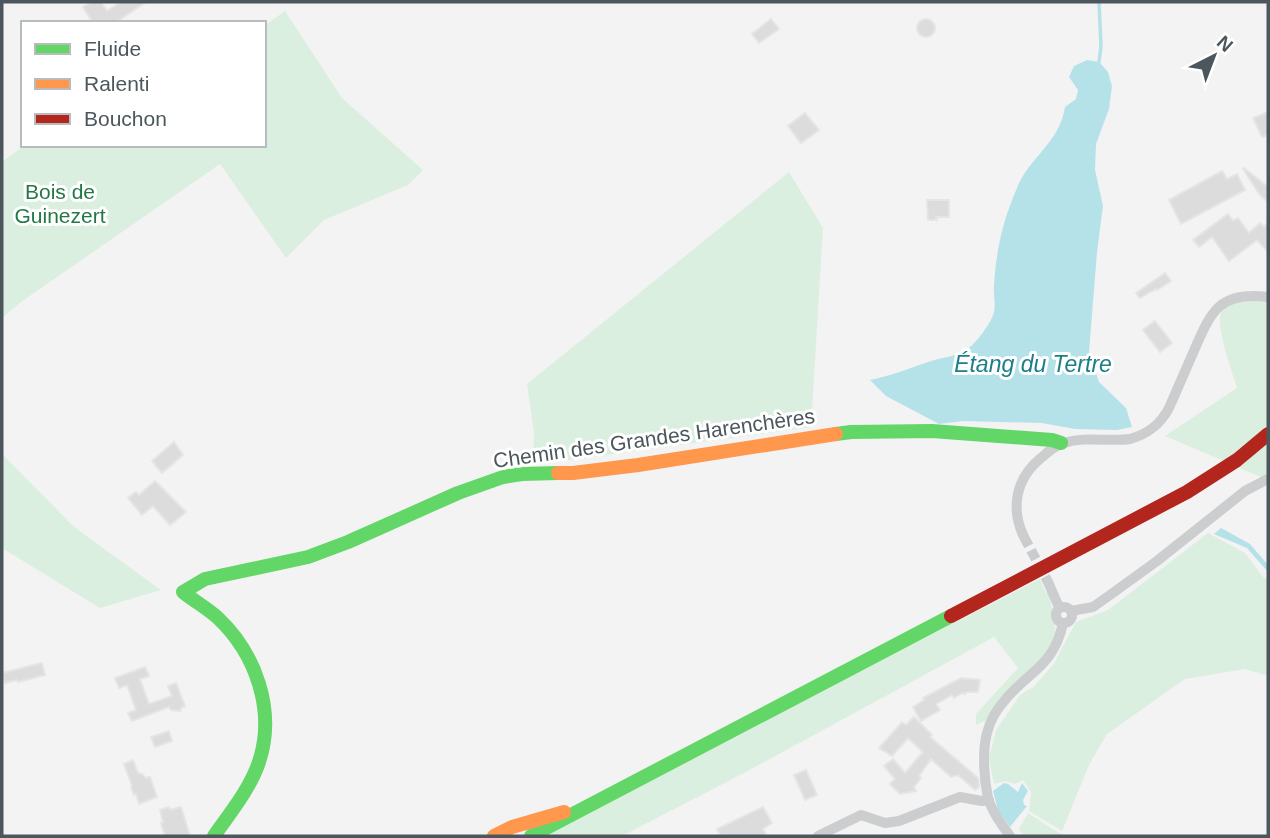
<svg xmlns="http://www.w3.org/2000/svg" width="1270" height="838" font-family="Helvetica,sans-serif">
<rect width="100%" height="100%" fill="#f3f3f3"/>
<g fill="#dbefe0">
<path d="M 285,11 L 342,98 L 423,170 L 408,185 L 324,220 L 286,258 L 220,164 L 21,302 L 2,318 L 2,162 L 25,145 L 264,145 L 264,26 Z"/>
<path d="M 789,172 L 823,228 L 811,427 L 533,465 L 534,433 L 527,384 Z"/>
<path d="M 1255,300 L 1268,302 L 1268,424 L 1243,447 L 1224,461 L 1165,436 L 1237,388 C 1233,374 1215,325 1221,313 C 1227,301 1244,301 1255,300 Z"/>
<path d="M 1268,443 L 1268,480 L 1237,467 Z"/>
<path d="M 2,454 L 74,527 L 161,590 L 100,608 L 2,548 Z"/>
<path d="M 1208,533 L 1245,553 L 1263,577 L 1268,580 L 1268,676 L 1245,669 L 1185,679 L 1107,734 L 1089,765 L 1062,831 L 1029,811 L 1031,792 L 1023,780 L 1015,784 L 1005,781 L 994,784 L 989,758 L 996,730 L 1020,695 L 1033,687 L 1053,665 L 1076,622 L 1108,610 Z"/>
<path d="M 1040,579 L 1046,593 L 1049,592 L 1056,632 L 1050,649 L 987,720 L 976,725 L 976,714 L 1018,668 L 994,637 L 744,773 L 622,836 L 545,836 L 843,680 Z"/>
<path d="M 1028,813 L 1062,835 L 1061,836 L 1023,836 L 1019,829 Z"/>
</g>
<g fill="#b4e2e8">
<path d="M 1087,60 L 1099,62 L 1108,72 L 1112,86 L 1109,109 L 1096,144 L 1095,170 L 1103,206 L 1097,252 L 1089,352 L 1099,382 L 1126,408 L 1132,427 L 1117,430 L 1075,429 L 1042,423 L 963,421 L 939,424 L 886,396 L 870,380 C 891,376 910,368 931,361 C 940,358 958,356 966,350 C 975,345 992,322 994,312 C 996,304 993,294 994,286 C 996,250 1003,220 1017,188 C 1029,157 1059,144 1065,107 L 1076,99 L 1078,90 L 1069,77 L 1074,66 Z"/>
<path d="M 1221,528 L 1250,544 L 1268,565 L 1268,572 L 1247,548 L 1214,534 Z"/>
<path d="M 1004,783 L 1008,784 L 1018,792 L 1022,783 L 1028,791 L 1023,800 L 1024,805 L 1027,806 L 1010,827 L 998,810 L 993,791 Z"/>
</g>
<g fill="none" stroke-linecap="round" stroke-linejoin="round">
<path stroke="#b4e2e8" stroke-width="3.5" d="M 1099,62 L 1101,46 L 1099,2"/>
</g>
<g fill="#dcdcdd" stroke="#e5e5e5" stroke-width="2">
<path d="M 92,2 L 101,2 L 107,11 L 121,2 L 146,2 L 115,23 L 93,23 L 83,7 Z"/>
<path d="M 771,19 L 779,29 L 759,43 L 752,34 Z"/>
<circle cx="926" cy="28" r="9"/>
<path d="M 1268,112 L 1268,135 L 1262,137 L 1253,118 Z"/>
<path d="M 805,113 L 819,130 L 801,143 L 788,126 Z"/>
<path d="M 1244,168 L 1268,187 L 1268,202 L 1260,195 L 1243,169 Z"/>
<path d="M 1222,171 L 1227,179 L 1237,174 L 1245,190 L 1181,224 L 1169,200 Z"/>
<path d="M 927,200 L 949,200 L 949,217 L 936,217 L 937,220 L 928,220 Z"/>
<path d="M 1228,214 L 1233,221 L 1238,218 L 1249,233 L 1260,223 L 1264,227 L 1268,222 L 1268,252 L 1257,240 L 1229,261 L 1212,237 L 1199,247 L 1193,240 Z"/>
<path d="M 1165,273 L 1171,281 L 1157,290 L 1156,289 L 1140,298 L 1136,293 Z"/>
<path d="M 1155,321 L 1172,343 L 1160,352 L 1143,330 Z"/>
<path d="M 174,442 L 183,455 L 162,473 L 152,461 Z"/>
<path d="M 155,481 L 186,512 L 170,525 L 153,506 L 142,515 L 128,498 L 136,492 L 139,495 Z"/>
<path d="M 42,663 L 45,675 L 18,682 L 17,680 L 5,683 L 2,673 Z"/>
<path d="M 145,667 L 149,676 L 140,679 L 149,704 L 172,696 L 168,686 L 176,683 L 185,706 L 181,708 L 180,711 L 171,710 L 169,707 L 132,721 L 128,713 L 136,710 L 127,685 L 119,688 L 115,678 Z"/>
<path d="M 961,678 L 980,680 L 978,692 L 966,692 L 965,694 L 962,693 L 954,698 L 952,695 L 936,704 L 940,710 L 921,721 L 913,707 L 924,700 L 923,698 Z"/>
<path d="M 914,717 L 932,735 L 930,737 L 978,778 L 979,787 L 975,790 L 958,775 L 951,777 L 931,759 L 919,776 L 921,778 L 914,787 L 916,791 L 900,794 L 890,784 L 895,779 L 884,766 L 893,759 L 905,773 L 923,752 L 908,738 L 892,756 L 879,748 L 902,722 L 906,725 Z"/>
<path d="M 169,731 L 172,741 L 155,747 L 151,737 Z"/>
<path d="M 133,760 L 138,773 L 142,774 L 146,778 L 150,777 L 157,797 L 139,804 L 136,794 L 134,795 L 131,787 L 132,786 L 124,764 Z"/>
<path d="M 806,770 L 817,795 L 805,800 L 794,775 Z"/>
<path d="M 169,807 L 170,810 L 181,807 L 190,836 L 165,836 L 161,823 L 163,822 L 160,810 Z"/>
<path d="M 763,807 L 772,823 L 763,829 L 767,836 L 721,836 L 717,829 Z"/>
</g>
<g fill="none" stroke-linecap="round" stroke-linejoin="round">
<path stroke="#c9ccce" stroke-width="10" stroke-dasharray="10 5" stroke-linecap="butt" d="M 1024,537 L 1048,582"/>
<g stroke="#cbcdce" stroke-width="10">
<path d="M 1024,537 C 1010,508 1016,478 1041,458 C 1048,452 1055,445 1064,443 C 1085,436 1109,442 1130,439 C 1148,434 1160,425 1169,408 C 1177,390 1185,371 1193,353 C 1211,312 1218,291 1268,297"/>
<path d="M 1048,582 L 1059,607"/>
<circle cx="1064" cy="615" r="8"/>
<path d="M 1071,611 L 1093,607 L 1110,595 L 1157,561 L 1245,491 L 1268,479"/>
<path d="M 818,836 L 861,815 L 885,823 L 899,821 L 960,797 L 982,801 L 989,800"/>
<path d="M 1010,836 C 1002,825 992,812 988,798 C 984,779 982,752 987,733 C 990,721 997,709 1005,700 C 1030,670 1054,666 1063,623"/>
</g>
<g stroke="#63d668" stroke-width="14">
<path d="M 836,434 L 851,432 L 932,431 L 1052,440 L 1061,443"/>
<path d="M 214,836 C 230,813 250,789 259,762 C 276,711 256,654 218,618 C 207,608 194,601 183,592 L 205,579 L 308,557 L 348,542 L 458,493 L 503,477 L 522,474 L 558,473"/>
<path d="M 531,836 L 951,616"/>
</g>
<g stroke="#ff974d" stroke-width="14">
<path d="M 558,473 L 573,473 L 638,465 L 836,434"/>
<path d="M 494,836 L 512,827 L 564,812"/>
</g>
<path stroke="#b3261e" stroke-width="14" d="M 951,616 L 1187,492 L 1237,460 L 1268,434"/>
</g>
<g text-anchor="middle" dominant-baseline="central" stroke-width="6" stroke-linejoin="round" paint-order="stroke">
<g font-size="21" fill="#237844" stroke="#fff">
<text x="60" y="191">Bois de<tspan x="60" dy="24">Guinezert</tspan></text>
</g>
<g font-size="21" fill="#4c575d" stroke="#fff">
<text transform="translate(654 438) rotate(-8)">Chemin des Grandes Harenchères</text>
</g>
<g font-size="23" font-style="italic" fill="#1c7e89" stroke="#fff">
<text x="1033" y="364">Étang du Tertre</text>
</g>
</g>
<rect width="1270" height="838" fill="none" stroke="#4c575d" stroke-width="7"/>
<rect x="21" y="21" width="245" height="126" fill="#ffffff" stroke="#b7bcbe" stroke-width="2"/>
<rect x="35" y="44" width="35" height="10" fill="#63d668" stroke="#b7bcbe" stroke-width="2"/>
<text x="84" y="56" font-size="21" fill="#4c575d">Fluide</text>
<rect x="35" y="79" width="35" height="10" fill="#ff974d" stroke="#b7bcbe" stroke-width="2"/>
<text x="84" y="91" font-size="21" fill="#4c575d">Ralenti</text>
<rect x="35" y="114" width="35" height="10" fill="#b3261e" stroke="#b7bcbe" stroke-width="2"/>
<text x="84" y="126" font-size="21" fill="#4c575d">Bouchon</text>
<g transform="translate(1214 56) rotate(42)" stroke="#ffffff" stroke-width="5" paint-order="stroke">
<path d="M0-5L12 26L0 18L-12 26Z" fill="#4c575d"/>
<text y="-10" font-size="19" font-weight="bold" text-anchor="middle" fill="#4c575d">N</text>
</g>
</svg>
